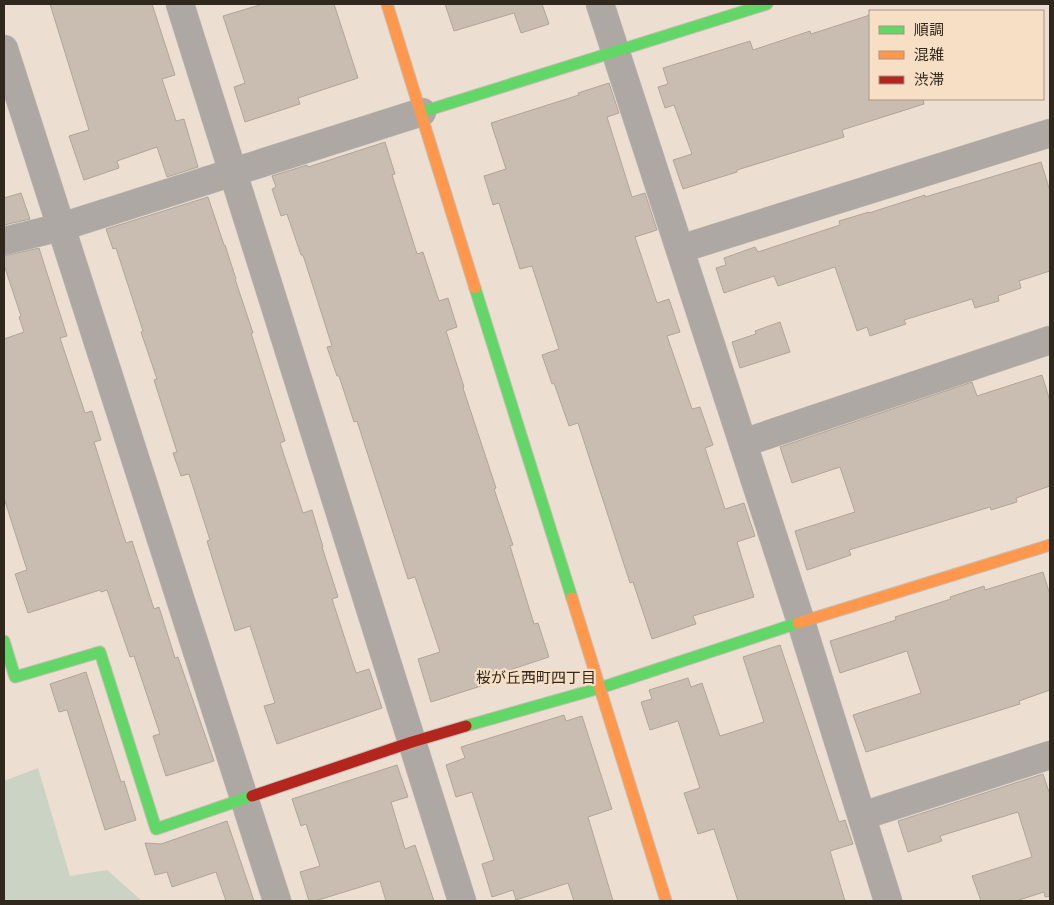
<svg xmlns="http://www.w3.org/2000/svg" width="1054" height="905" font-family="'Fira Sans','Noto Sans JP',sans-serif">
<rect width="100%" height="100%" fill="#ecdfd1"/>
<path fill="#cad3c4" d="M 38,768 L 70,876 L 107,870 L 142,901 L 4,901 L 4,781 Z"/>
<g fill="#c9bdb1" stroke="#afa59a">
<path d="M 50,4 L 152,4 L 175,75 L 162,79 L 176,121 L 184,119 L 198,167 L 167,177 L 157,147 L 117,161 L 119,168 L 84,180 L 69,136 L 89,130 Z"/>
<path d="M 263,4 L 334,4 L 358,78 L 298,98 L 300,104 L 245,122 L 234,87 L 245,83 L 223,16 Z"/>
<path d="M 445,4 L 542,4 L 549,24 L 521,33 L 514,13 L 454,31 Z"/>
<path d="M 870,15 L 870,99 L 923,99 L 924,104 L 842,130 L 844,137 L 737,170 L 737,172 L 683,189 L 673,160 L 692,154 L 674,105 L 665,108 L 658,87 L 668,84 L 663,68 L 750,41 L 753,50 L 810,31 L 811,34 Z"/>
<path d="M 609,83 L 619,113 L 607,117 L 632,197 L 645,193 L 657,230 L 635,237 L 657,303 L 669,299 L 680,332 L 667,336 L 692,409 L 700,407 L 713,445 L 705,448 L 725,509 L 744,503 L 755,536 L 737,542 L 754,597 L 693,616 L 696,624 L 652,639 L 633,582 L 630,583 L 578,423 L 569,426 L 554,383 L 552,384 L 542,355 L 559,349 L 532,266 L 520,269 L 499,203 L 493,205 L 484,176 L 506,169 L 491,123 L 579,95 L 578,93 Z"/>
<path d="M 385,142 L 395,174 L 392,175 L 417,254 L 423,252 L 439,301 L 448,298 L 457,327 L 446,331 L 464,387 L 463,388 L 496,488 L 494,489 L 513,545 L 510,546 L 534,624 L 538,623 L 549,657 L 482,679 L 484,685 L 431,702 L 418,659 L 440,652 L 415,577 L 408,579 L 357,421 L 354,422 L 339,376 L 337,376 L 327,347 L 332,346 L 303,255 L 301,255 L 287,214 L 281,216 L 272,189 L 276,187 L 272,176 L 307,165 L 308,167 Z"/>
<path d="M 1041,162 L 1050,191 L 1050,271 L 1019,281 L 1021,288 L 998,296 L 999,301 L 975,308 L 972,299 L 904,320 L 906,324 L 870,336 L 867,327 L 857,331 L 835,267 L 778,286 L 774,276 L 724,293 L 716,268 L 726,265 L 724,258 L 755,247 L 758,252 L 840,225 L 839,221 L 869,212 L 869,213 L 925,195 L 925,197 Z"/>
<path d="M 21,193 L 30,219 L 4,225 L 4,198 Z"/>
<path d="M 208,197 L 224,245 L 225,245 L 236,279 L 235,279 L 253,333 L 251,333 L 285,441 L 280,443 L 303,513 L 312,510 L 323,547 L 322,547 L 338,597 L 332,599 L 356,673 L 369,669 L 382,708 L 277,744 L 264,706 L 275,703 L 250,626 L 235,631 L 207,541 L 210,540 L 189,474 L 181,476 L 173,453 L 177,452 L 154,380 L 157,379 L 141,332 L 143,331 L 116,248 L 113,249 L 106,229 Z"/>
<path d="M 39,248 L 67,336 L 60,338 L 85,413 L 92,411 L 101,440 L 94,442 L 126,543 L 132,541 L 154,609 L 159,607 L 175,658 L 178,657 L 214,761 L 166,776 L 153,736 L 160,734 L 134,656 L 130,657 L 107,590 L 101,592 L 100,590 L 28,613 L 15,574 L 27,570 L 4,498 L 4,339 L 24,332 L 19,317 L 21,316 L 4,265 L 4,256 Z"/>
<path d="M 780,322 L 790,352 L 740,368 L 732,342 L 756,334 L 755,331 Z"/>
<path d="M 1042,375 L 1050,401 L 1050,486 L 1016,498 L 1017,502 L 991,510 L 990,507 L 849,550 L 851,555 L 807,570 L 795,531 L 855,512 L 840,467 L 792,483 L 780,447 L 972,382 L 977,396 Z"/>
<path d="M 1043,572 L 1050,595 L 1050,690 L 1019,701 L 1020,704 L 866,752 L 853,715 L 921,693 L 907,651 L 840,673 L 830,641 L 896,620 L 895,617 L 951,599 L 950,597 L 984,586 L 985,590 Z"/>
<path d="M 780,645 L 839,822 L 845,820 L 853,844 L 830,851 L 845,901 L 738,901 L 714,829 L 698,834 L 684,793 L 700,788 L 678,721 L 650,730 L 641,702 L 652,699 L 649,690 L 688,678 L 691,687 L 702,683 L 720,736 L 764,722 L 743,657 Z"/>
<path d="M 86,672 L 121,782 L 124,781 L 136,820 L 105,830 L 67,710 L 59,712 L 50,684 Z"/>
<path d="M 564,715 L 566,721 L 582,716 L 612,809 L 588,817 L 613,901 L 574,901 L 568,883 L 516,900 L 513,890 L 492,897 L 482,864 L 494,860 L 472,792 L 456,797 L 446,765 L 465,758 L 461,747 Z"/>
<path d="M 397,765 L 408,797 L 391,802 L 405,849 L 415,845 L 434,901 L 386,901 L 380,881 L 315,901 L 309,901 L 300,872 L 320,866 L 306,824 L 301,826 L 292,799 Z"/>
<path d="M 1043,774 L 1050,795 L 1050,896 L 1045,897 L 1044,892 L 1016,901 L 981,901 L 972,876 L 1032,857 L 1018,812 L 940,836 L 942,841 L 908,852 L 898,821 Z"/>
<path d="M 227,821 L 254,901 L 226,901 L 216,872 L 172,887 L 167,872 L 155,875 L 145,843 L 161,844 Z"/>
</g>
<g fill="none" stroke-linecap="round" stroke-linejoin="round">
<g stroke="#c8beb3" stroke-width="29">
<g id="street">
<path d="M 180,4 L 462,901"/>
<path d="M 600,4 L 801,622 L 888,901"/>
<path d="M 4,49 L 277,901"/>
<path d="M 4,241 L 61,227 L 422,112"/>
<path d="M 680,249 L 1050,133"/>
<path d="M 743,443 L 1050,340"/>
<path d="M 862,816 L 1050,755"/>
</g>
</g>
<g stroke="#c8beb3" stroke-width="13">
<g id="fast">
<path d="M 422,112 L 767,4"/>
<path d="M 475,288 L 572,598"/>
<path d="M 4,641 L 15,677 L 100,652 L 156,829 L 252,796"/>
<path d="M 466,726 L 600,688 L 798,623"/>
</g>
</g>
<g stroke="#c8beb3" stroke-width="13">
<g id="slow">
<path d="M 387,4 L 475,288"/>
<path d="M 572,598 L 666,901"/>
<path d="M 798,623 L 1050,545"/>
</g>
</g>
<g stroke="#c8beb3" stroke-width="13">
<path id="jam" d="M 252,796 L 412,742 L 466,726"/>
</g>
<use href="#street" stroke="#aea8a5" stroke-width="28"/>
<use href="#fast" stroke="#63d668" stroke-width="11"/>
<use href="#slow" stroke="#ff974d" stroke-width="11"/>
<use href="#jam" stroke="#b3261e" stroke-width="11"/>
</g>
<g text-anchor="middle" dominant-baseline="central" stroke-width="4.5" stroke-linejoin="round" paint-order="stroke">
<g font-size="15" fill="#30271d" stroke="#f7dfc6">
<text x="536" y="678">桜が丘西町四丁目</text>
</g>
</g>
<rect width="1054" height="905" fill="none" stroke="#30271d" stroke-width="10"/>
<rect x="869" y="10" width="175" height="90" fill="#f7dfc6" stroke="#a79582"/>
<rect x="879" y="26" width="25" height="8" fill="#63d668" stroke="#a79582"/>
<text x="914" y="35" font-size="15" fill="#30271d">順調</text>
<rect x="879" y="51" width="25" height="8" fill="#ff974d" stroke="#a79582"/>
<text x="914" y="60" font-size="15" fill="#30271d">混雑</text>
<rect x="879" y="76" width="25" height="8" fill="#b3261e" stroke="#a79582"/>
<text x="914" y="85" font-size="15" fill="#30271d">渋滞</text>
</svg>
